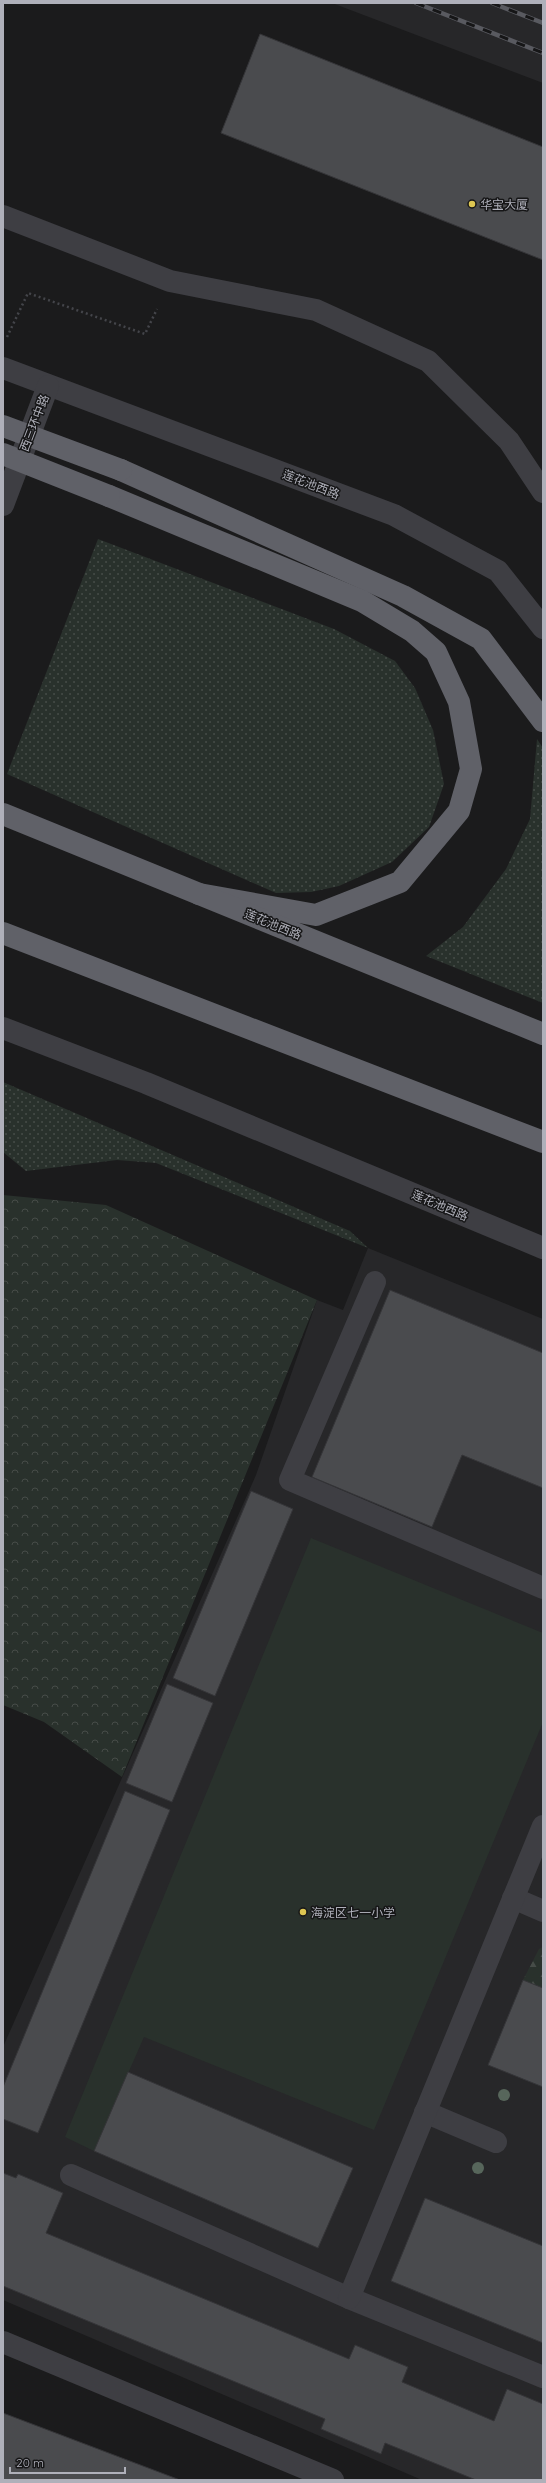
<svg xmlns="http://www.w3.org/2000/svg" width="546" height="2483" font-family="Quicksand,'Noto Sans SC',sans-serif">
<defs>
<pattern id="forest-firs" width="22" height="20" patternUnits="userSpaceOnUse"><rect width="22" height="20" fill="#29312c"/><path d="M5 1l3.5 6h-7zM16 11l3.5 6h-7z" fill="#464c48"/></pattern>
<pattern id="park-crowns" width="20" height="18" patternUnits="userSpaceOnUse"><rect width="20" height="18" fill="#29312c"/><path d="M2 6a3 3 0 1 1 6 0M12 15a3 3 0 1 1 6 0" fill="none" stroke="#464c48"/></pattern>
<pattern id="garden-dots" width="8" height="8" patternUnits="userSpaceOnUse"><rect width="8" height="8" fill="#29312c"/><path d="M2 2h.1M6 6h.1" fill="none" stroke="#464c48" stroke-width="1.8" stroke-linecap="round"/></pattern>
</defs>
<rect width="100%" height="100%" fill="#1b1b1c"/>
<g fill="#272729">
<path d="M 332,3 L 543,3 L 543,83 Z"/>
<path d="M 368,1248 L 543,1319 L 543,2480 L 422,2480 L 3,2300 L 3,2047 L 256,1475 L 317,1300 L 343,1310 Z"/>
</g>
<path fill="#29312c" d="M 311,1538 L 543,1633 L 543,1722 L 374,2130 L 144,2037 L 94,2151 L 65,2137 Z"/>
<path fill="url(#forest-firs)" d="M 543,1947 L 543,1988 L 523,1980 L 539,1949 Z"/>
<path fill="url(#park-crowns)" d="M 3,1195 L 106,1205 L 317,1300 L 122,1777 L 44,1722 L 3,1705 Z"/>
<g fill="url(#garden-dots)">
<path d="M 98,539 L 334,629 L 395,661 L 415,688 L 433,730 L 444,784 L 429,827 L 392,862 L 339,886 L 311,892 L 276,893 L 7,774 Z"/>
<path d="M 537,739 L 543,748 L 543,1003 L 426,956 L 463,927 L 506,869 L 530,819 Z"/>
<path d="M 3,1082 L 350,1231 L 368,1248 L 156,1163 L 117,1160 L 26,1171 L 3,1152 Z"/>
</g>
<g fill="#4a4b4e" stroke="#353538">
<path d="M 260,34 L 543,147 L 543,260 L 221,133 Z"/>
<path d="M 390,1290 L 543,1353 L 543,1488 L 462,1455 L 432,1527 L 312,1477 Z"/>
<path d="M 251,1491 L 293,1509 L 215,1696 L 173,1678 Z"/>
<path d="M 167,1684 L 213,1703 L 172,1802 L 126,1783 Z"/>
<path d="M 125,1791 L 170,1810 L 38,2133 L 3,2119 L 3,2087 Z"/>
<path d="M 523,1980 L 543,1988 L 543,2087 L 488,2065 Z"/>
<path d="M 128,2072 L 353,2168 L 318,2248 L 94,2151 Z"/>
<path d="M 3,2173 L 16,2178 L 18,2174 L 63,2193 L 46,2233 L 349,2359 L 355,2345 L 408,2367 L 402,2382 L 494,2421 L 507,2389 L 543,2404 L 543,2480 L 476,2480 L 385,2443 L 381,2454 L 321,2429 L 325,2419 L 3,2286 Z"/>
<path d="M 425,2198 L 543,2246 L 543,2343 L 391,2281 Z"/>
<path d="M 3,2413 L 180,2480 L 3,2480 Z"/>
</g>
<g fill="none" stroke-linecap="round" stroke-linejoin="round">
<path stroke="#44454a" stroke-width="2.5" stroke-dasharray="2 3" stroke-linecap="butt" d="M 7,337 L 28,293 L 145,334 L 157,309"/>
<g stroke="#3e3e43" stroke-width="22">
<path d="M 375,1282 L 290,1480 L 543,1588"/>
<path d="M 513,1898 L 543,1911"/>
<path d="M 425,2112 L 496,2142"/>
<path d="M 71,2175 L 349,2298 L 543,2377"/>
<path d="M 349,2298 L 543,1826"/>
<path d="M 3,2342 L 333,2480"/>
</g>
<g stroke="#3e3e43" stroke-width="22">
<path d="M 3,216 L 170,281 L 316,310 L 428,361 L 509,441 L 543,492"/>
<path d="M 3,368 L 394,515 L 498,571 L 543,628"/>
<path d="M 3,505 L 48,386"/>
<path d="M 3,1028 L 146,1083 L 543,1248"/>
</g>
<g stroke="#606168" stroke-width="22">
<path d="M 121,470 L 403,596 L 481,639 L 543,721"/>
<path d="M 109,496 L 362,601 L 412,631 L 436,652 L 459,702 L 471,769 L 459,811 L 400,882 L 316,915 L 199,894"/>
<path d="M 3,814 L 543,1034"/>
<path d="M 3,933 L 543,1142"/>
</g>
<g stroke="#595a60" stroke-width="4.5">
<g id="rail">
<path d="M 416,3 L 543,53"/>
<path d="M 492,3 L 543,23"/>
</g>
</g>
<use href="#rail" stroke="#161617" stroke-width="3" stroke-dasharray="9" stroke-linecap="butt"/>
<g stroke="#606168" stroke-width="22">
<path d="M 3,426 L 121,470"/>
<path d="M 3,454 L 109,496"/>
</g>
</g>
<g fill="#57665b">
<circle cx="504" cy="2095" r="6"/>
<circle cx="478" cy="2168" r="6"/>
</g>
<g fill="#dec752" stroke="#161617" stroke-width="1.5">
<circle cx="472" cy="204" r="4"/>
<circle cx="303" cy="1912" r="4"/>
</g>
<g text-anchor="middle" dominant-baseline="central" stroke-width="3" stroke-linejoin="round" paint-order="stroke">
<g font-size="12" fill="#afb0ba" stroke="#161617" text-anchor="start">
<text x="480" y="204">华宝大厦</text>
<text x="311" y="1912">海淀区七一小学</text>
</g>
<g font-size="12" fill="#afb0ba" stroke="#161617">
<text transform="translate(34 423) rotate(-69)">西三环中路</text>
<text transform="translate(311 484) rotate(21)">莲花池西路</text>
<text transform="translate(273 924) rotate(22)">莲花池西路</text>
<text transform="translate(440 1205) rotate(23)">莲花池西路</text>
</g>
</g>
<rect width="546" height="2483" fill="none" stroke="#afb0ba" stroke-width="8"/>
<path d="M10 2467v6h115v-6" fill="none" stroke="#afb0ba" stroke-width="2"/>
<text x="16" y="2467" font-size="12" fill="#afb0ba" stroke="#161617" stroke-width="3" paint-order="stroke">20 m</text>
</svg>
